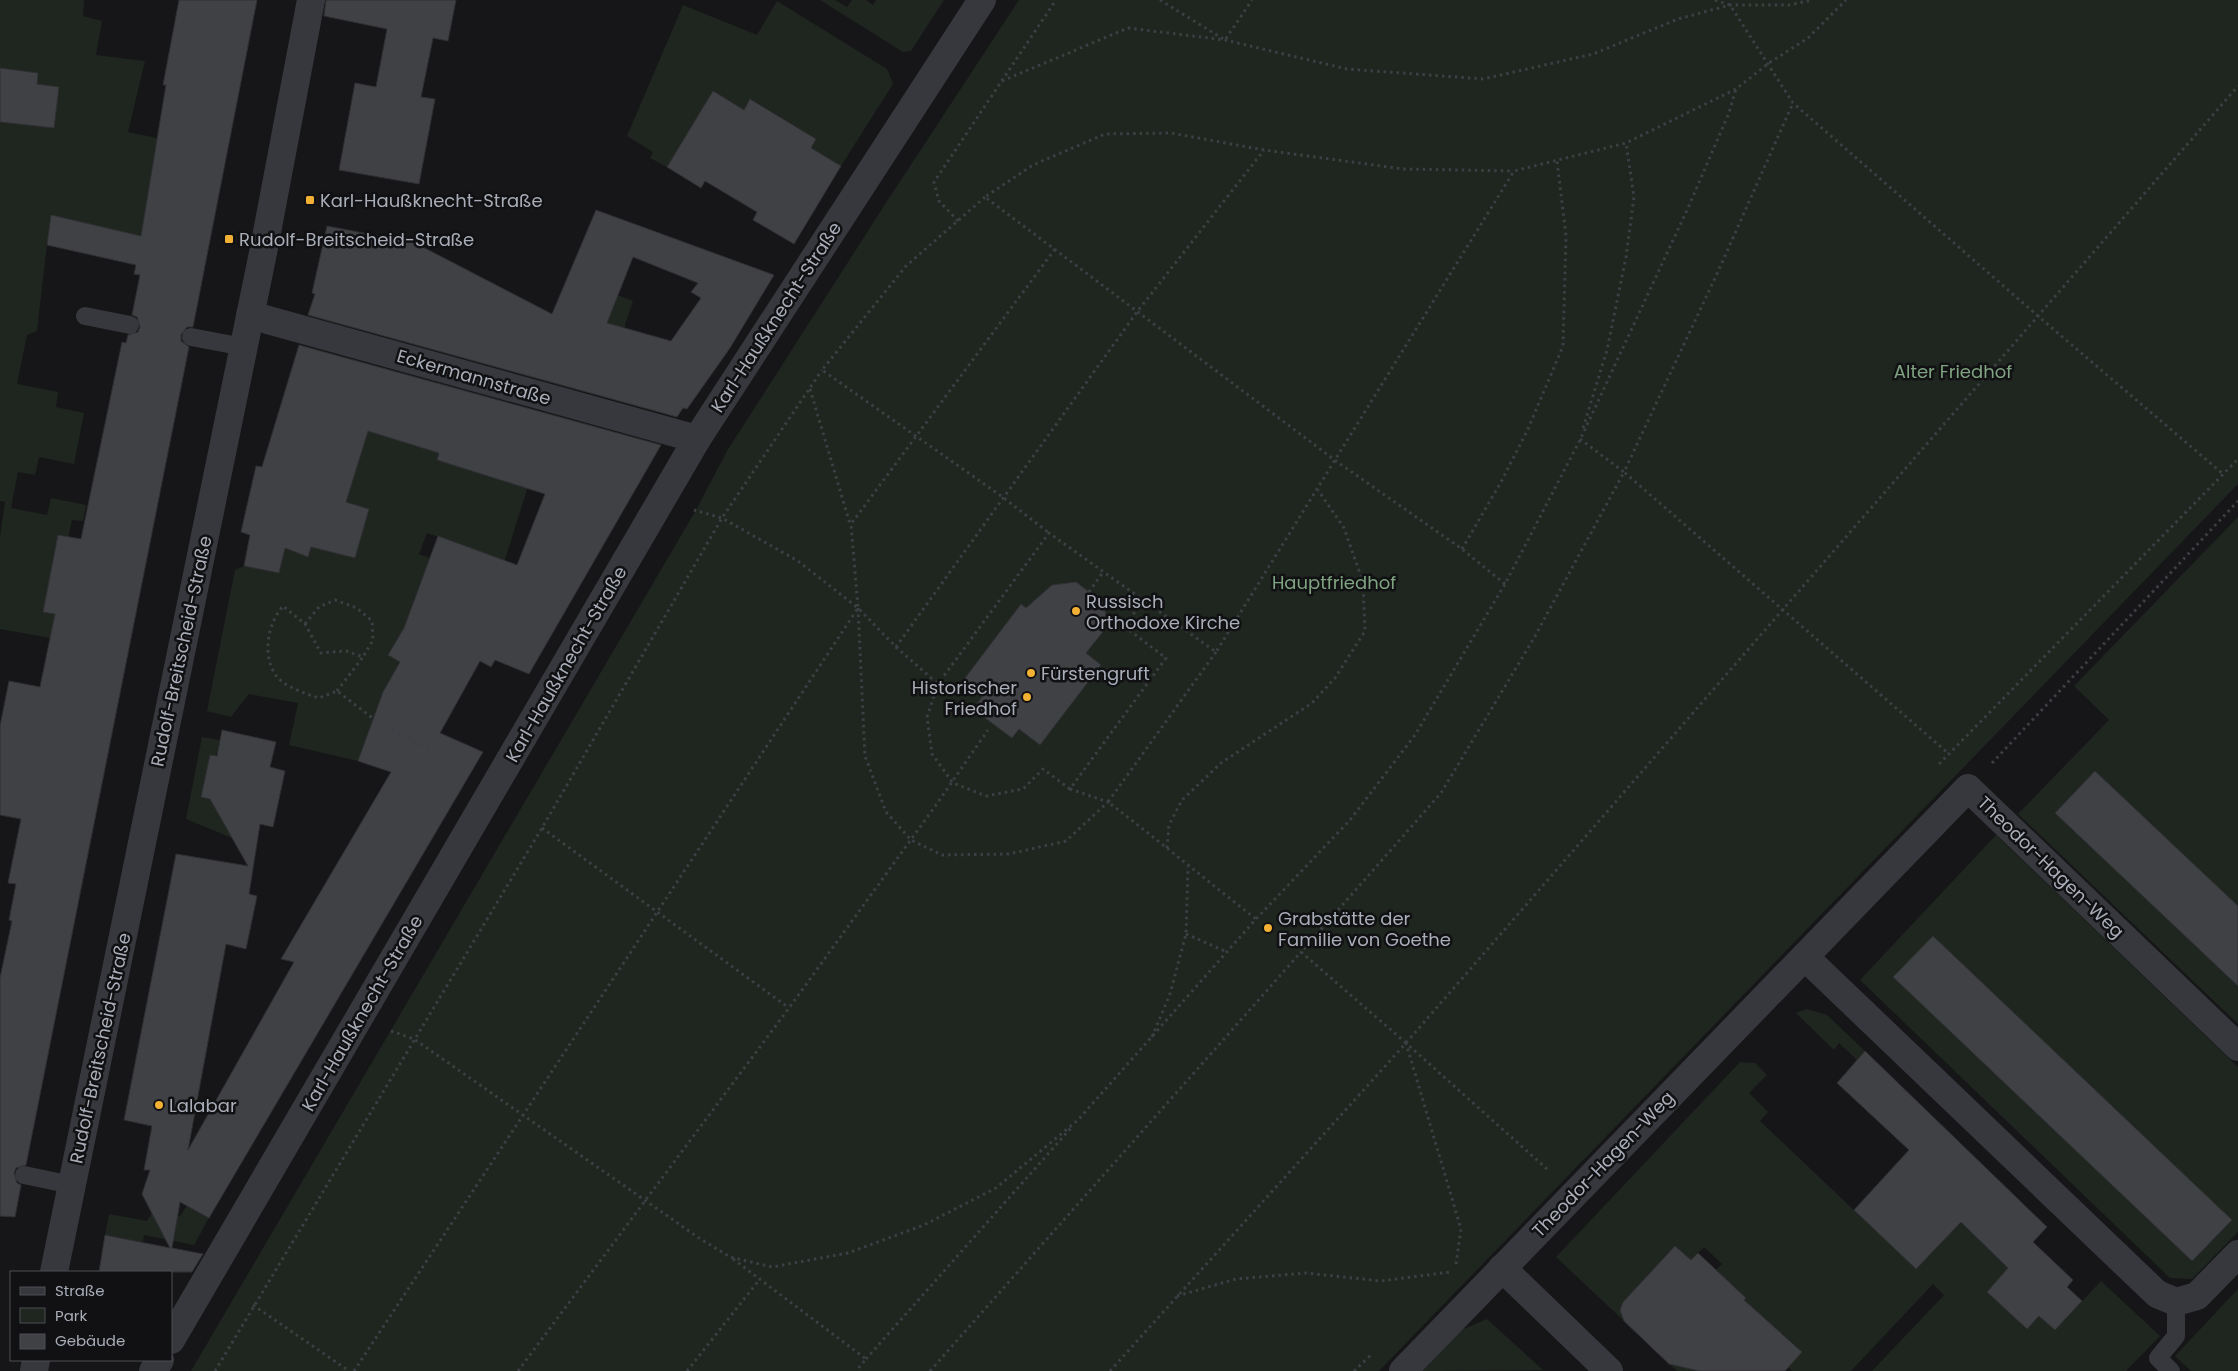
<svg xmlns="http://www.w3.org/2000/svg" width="2238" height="1371" font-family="Poppins,sans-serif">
<rect width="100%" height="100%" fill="#161618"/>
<g fill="#1e261f">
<path d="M 0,0 L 84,0 L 83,16 L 102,21 L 96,55 L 145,61 L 128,132 L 157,138 L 141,236 L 52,216 L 49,227 L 37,331 L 27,335 L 17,384 L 58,392 L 56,407 L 84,413 L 74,464 L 39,457 L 35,475 L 18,472 L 11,508 L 47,515 L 51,498 L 86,505 L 83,521 L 72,520 L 62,567 L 44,612 L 55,614 L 50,638 L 0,629 L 0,537 L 5,502 L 0,501 L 0,122 L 54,128 L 59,87 L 37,84 L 38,73 L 1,69 L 0,79 Z"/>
<path d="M 820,0 L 835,0 L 847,7 L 852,0 L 866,0 L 873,5 L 876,0 L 944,0 L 911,51 L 903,52 Z"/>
<path d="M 1019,0 L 2238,0 L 2238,484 L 1379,1371 L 191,1371 L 696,510 L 727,451 L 891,195 Z"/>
<path d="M 777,1 L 887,69 L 893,84 L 841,166 L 811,148 L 816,139 L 751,99 L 744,110 L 713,91 L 667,167 L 650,158 L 653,152 L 627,136 L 683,5 L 757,35 Z"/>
<path d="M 568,276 L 633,301 L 624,328 L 554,309 Z"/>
<path d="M 386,373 L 439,453 L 437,460 L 499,479 L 530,480 L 502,569 L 464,546 L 427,533 L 419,554 L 430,558 L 413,602 L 432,610 L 414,641 L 400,634 L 388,655 L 400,662 L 380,698 L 435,731 L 358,761 L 289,745 L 298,703 L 249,694 L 231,717 L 207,711 L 235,570 L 244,566 L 279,573 L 285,548 L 308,557 L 314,539 L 324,550 L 355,558 L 369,509 L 311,490 Z"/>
<path d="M 2238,517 L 2238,1024 L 2018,814 L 2109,720 L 2074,686 Z"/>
<path d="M 202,737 L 220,740 L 216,756 L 210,755 L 201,797 L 224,801 L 244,843 L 186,819 Z"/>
<path d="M 1996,835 L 2238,1067 L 2238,1232 L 2192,1279 L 2170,1278 L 1860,980 Z"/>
<path d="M 1807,1009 L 1827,1015 L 1865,1051 L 1857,1060 L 1839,1043 L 1834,1050 L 1796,1013 Z"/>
<path d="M 1740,1062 L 1755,1063 L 1767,1075 L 1749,1093 L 1768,1112 L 1760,1121 L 1916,1269 L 1972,1208 L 2008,1268 L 1987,1292 L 2027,1329 L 2039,1316 L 2055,1330 L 2101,1281 L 2160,1336 L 2126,1371 L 1872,1371 L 1944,1295 L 1933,1284 L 1851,1371 L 1792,1371 L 1788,1367 L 1802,1352 L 1782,1333 L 1768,1347 L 1721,1371 L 1677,1371 L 1669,1364 L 1687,1362 L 1746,1298 L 1716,1270 L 1722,1264 L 1704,1247 L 1691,1260 L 1675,1246 L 1623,1302 L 1620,1310 L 1624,1321 L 1556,1257 Z"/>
<path d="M 156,1206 L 180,1216 L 187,1206 L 209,1218 L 194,1245 L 144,1235 L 143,1242 L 105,1235 L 109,1214 L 147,1221 Z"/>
<path d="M 2238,1289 L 2238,1371 L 2191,1371 L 2175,1356 Z"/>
<path d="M 1487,1319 L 1543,1370 L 1423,1371 L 1461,1330 Z"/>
</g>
<g fill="#404145" stroke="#303034" fill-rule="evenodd">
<path d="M 179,0 L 257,0 L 193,327 L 187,327 L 181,335 L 181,341 L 189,347 L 26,1165 L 16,1168 L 14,1173 L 17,1183 L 21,1185 L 15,1217 L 0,1216 L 0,978 L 12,921 L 9,920 L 16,884 L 8,883 L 21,819 L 0,815 L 0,726 L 9,681 L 40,687 L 55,614 L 43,612 L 58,535 L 81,539 L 122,342 L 126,343 L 128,335 L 138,332 L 140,327 L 137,317 L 132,315 L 140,275 L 134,274 L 136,265 L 47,245 L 51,215 L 141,236 L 166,85 L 163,85 Z"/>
<path d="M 326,0 L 456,0 L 448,41 L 433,38 L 421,97 L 435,99 L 419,184 L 339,170 L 355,83 L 376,87 L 387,29 L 324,16 Z"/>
<path d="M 0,68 L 38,73 L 37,84 L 59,87 L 54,128 L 0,122 Z"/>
<path d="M 713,91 L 744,110 L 750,99 L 816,139 L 811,148 L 841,166 L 794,244 L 753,220 L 757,212 L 705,181 L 701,188 L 667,167 Z"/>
<path d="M 596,210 L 774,275 L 730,348 L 687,409 L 683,408 L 677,417 L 308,315 L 315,294 L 312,293 L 327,226 L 415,243 L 552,314 ZM 633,257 L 698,283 L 691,292 L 701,298 L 671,341 L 607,323 Z"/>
<path d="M 299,345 L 661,445 L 529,674 L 495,660 L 491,667 L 480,661 L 440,733 L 483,752 L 209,1218 L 180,1202 L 172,1248 L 203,1254 L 192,1272 L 99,1272 L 105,1235 L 170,1248 L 142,1194 L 150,1170 L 144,1170 L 152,1126 L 124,1120 L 176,854 L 248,866 L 210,799 L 201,797 L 210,755 L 217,756 L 222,730 L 276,742 L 270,767 L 285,771 L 273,827 L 260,824 L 249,894 L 257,896 L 246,949 L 226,944 L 188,1150 L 294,962 L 281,959 L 391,772 L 358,761 L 383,692 L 400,662 L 388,655 L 404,628 L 438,536 L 517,565 L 545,494 L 437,460 L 439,453 L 368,431 L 346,502 L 369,509 L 355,558 L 311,547 L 308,557 L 285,548 L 279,573 L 244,566 L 250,535 L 241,532 L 256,466 L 262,467 Z"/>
<path d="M 1076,582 L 1105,604 L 1106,628 L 1086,653 L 1101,665 L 1040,745 L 1019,729 L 1012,738 L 973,709 L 982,697 L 962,682 L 1021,604 L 1026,608 L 1052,585 Z"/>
<path d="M 2095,771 L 2238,906 L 2238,986 L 2055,813 Z"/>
<path d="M 1933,936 L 2232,1220 L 2192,1261 L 1893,977 Z"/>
<path d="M 1865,1051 L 2047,1227 L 2033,1242 L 2073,1280 L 2067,1287 L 2082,1301 L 2055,1330 L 2039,1316 L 2027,1329 L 1987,1292 L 2008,1268 L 1961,1222 L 1916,1269 L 1854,1210 L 1909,1150 L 1837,1083 Z"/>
<path d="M 1675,1246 L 1691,1260 L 1698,1253 L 1746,1298 L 1744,1300 L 1802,1352 L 1785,1371 L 1699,1371 L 1669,1364 L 1624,1321 L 1620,1310 L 1623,1302 Z"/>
</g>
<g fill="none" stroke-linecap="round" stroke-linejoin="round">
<g stroke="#3d3f44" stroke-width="3" stroke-dasharray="2.5 4" stroke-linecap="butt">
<path d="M 1160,0 L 1225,40 L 1252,0"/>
<path d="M 1715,0 L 1730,5 L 1793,103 L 2038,316 L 2223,474"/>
<path d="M 1002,81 L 1128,28 L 1225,40 L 1347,69 L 1483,79 L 1593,54 L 1678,19 L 1730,5 L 1790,5 L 1812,0"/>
<path d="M 985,197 L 906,266 L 822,370 L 1004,498 L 1049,533"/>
<path d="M 958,221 L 939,201 L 934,182 L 1056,0"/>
<path d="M 1055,249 L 851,524 L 858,608 L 896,647 L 1137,312 L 1264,150"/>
<path d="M 810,389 L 850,524"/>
<path d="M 1583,428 L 1607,350 L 1626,257 L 1634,197 L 1626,143"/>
<path d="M 1580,439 L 1624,472 L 1716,276 L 1793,103"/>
<path d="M 1462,549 L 1501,482 L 1528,429 L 1563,346 L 1566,236 L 1557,161"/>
<path d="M 1505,584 L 1462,549 L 1336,461 L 985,197 L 1033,165 L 1105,134 L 1171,133 L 1264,150 L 1403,169 L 1514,171"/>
<path d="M 1089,592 L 1103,572"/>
<path d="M 858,608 L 865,756 L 886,812 L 911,840 L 942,855 L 1009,854 L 1066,841 L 1108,802 L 1070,789 L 1166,658 L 1129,630 L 1139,596"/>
<path d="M 305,624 L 319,607 L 335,600 L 357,608 L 372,621 L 373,640 L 363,657"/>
<path d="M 896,647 L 938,684"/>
<path d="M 1216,652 L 1108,802 C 1158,840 1206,880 1256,919"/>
<path d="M 337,691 L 363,657 L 346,651 L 321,653 L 305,624 L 283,606 C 268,623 262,654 275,674 C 282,686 306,694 319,698 L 337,691 L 383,726 L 429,748"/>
<path d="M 1992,763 L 2238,501"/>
<path d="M 1939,764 L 2238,459"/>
<path d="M 1070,789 L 1043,769 L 1023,789 L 986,796 L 953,783 L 932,754 L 927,717 L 938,684 L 1049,533 L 1216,652 L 1514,171 L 1626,143 L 1736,89 L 1769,63 L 1808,38 L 1846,0"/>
<path d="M 542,828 L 789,1008"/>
<path d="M 1167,848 L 1169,825 L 1182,800 L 1221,763 L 1312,703 L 1335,678 L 1365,631 L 1363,582 L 1344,528 L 1318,490"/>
<path d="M 1186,934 L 1227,952"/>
<path d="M 391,1031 L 414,1039 L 699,1238 L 730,1257 L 772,1267 L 848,1253 L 924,1225 L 996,1188 L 1078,1120 L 1256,919 L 1350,820 L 1415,735 L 1505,584 L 1580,440 L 1688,208 L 1729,113 L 1736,89"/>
<path d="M 1152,1037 L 1170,994 L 1186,934 L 1188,867"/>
<path d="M 1406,1043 L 1301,952 L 1441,793 L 1534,638 L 1624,472 L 1949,754"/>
<path d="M 733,1259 L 866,1359 L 856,1371"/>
<path d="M 1456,1264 L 1461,1229 L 1406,1043 L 1547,1169"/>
<path d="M 1177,1296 L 1236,1279 L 1306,1273 L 1381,1281 L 1450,1272"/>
<path d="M 253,1305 L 349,1371"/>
<path d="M 866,1359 L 1071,1128"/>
<path d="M 215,1371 L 542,828 L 722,518 L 822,370"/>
<path d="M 354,1371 L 858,608 L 798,561 L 722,518 L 694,510"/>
<path d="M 518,1371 L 789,1008 L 936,805 L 988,730"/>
<path d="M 687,1371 L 760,1279"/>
<path d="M 930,1371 L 1301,952"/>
<path d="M 1110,1371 L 1406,1043 L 2238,86"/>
<path d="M 1354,1371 L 1372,1354"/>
</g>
<g stroke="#37383d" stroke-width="18">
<path d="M 85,316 L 130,325"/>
<path d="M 191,337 L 244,347"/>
<path d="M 24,1175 L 72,1185"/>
<path d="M 2171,1371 L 2158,1358 L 2176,1336 L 2176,1302"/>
</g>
<g stroke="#37383d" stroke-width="28">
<path d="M 250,315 L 697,439"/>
<path d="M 1805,957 L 2157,1294 L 2176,1302 L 2197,1296 L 2238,1254"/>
<path d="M 1502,1268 L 1609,1371"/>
<path d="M 171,1340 L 697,439 L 982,0"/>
<path d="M 153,1371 L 160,1360"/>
<path d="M 1403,1371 L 1968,788 L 2238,1047"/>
</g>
<g stroke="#37383d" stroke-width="28">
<path d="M 54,1272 L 264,248 L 311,0"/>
<path d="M 34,1371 L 36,1360"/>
</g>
</g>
<g fill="#f2b134" stroke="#111113" stroke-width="2">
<rect x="305" y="195" width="10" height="10" rx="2.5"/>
<rect x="224" y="234" width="10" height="10" rx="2.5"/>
<circle cx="1076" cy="611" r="5"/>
<circle cx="1031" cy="673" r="5"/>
<circle cx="1027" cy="697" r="5"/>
<circle cx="1268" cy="928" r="5"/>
<circle cx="159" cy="1105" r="5"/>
</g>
<g text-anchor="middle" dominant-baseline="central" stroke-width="5" stroke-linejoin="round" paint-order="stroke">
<g font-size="18" fill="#a8adb8" stroke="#111113" text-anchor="start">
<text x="320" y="200">Karl-Haußknecht-Straße</text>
<text x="239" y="239">Rudolf-Breitscheid-Straße</text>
<text x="1086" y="601">Russisch<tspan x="1086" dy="21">Orthodoxe Kirche</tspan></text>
<text x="1041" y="673">Fürstengruft</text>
<text x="1017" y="687" text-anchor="end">Historischer<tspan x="1017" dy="21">Friedhof</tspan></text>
<text x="1278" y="918">Grabstätte der<tspan x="1278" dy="21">Familie von Goethe</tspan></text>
<text x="169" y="1105">Lalabar</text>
</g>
<g font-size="18" fill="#a8adb8" stroke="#111113">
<text transform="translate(776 317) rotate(-57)">Karl-Haußknecht-Straße</text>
<text transform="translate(474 377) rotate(16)">Eckermannstraße</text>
<text transform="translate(181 651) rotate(-78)">Rudolf-Breitscheid-Straße</text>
<text transform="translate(566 664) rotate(-60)">Karl-Haußknecht-Straße</text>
<text transform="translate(2051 867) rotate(44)">Theodor-Hagen-Weg</text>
<text transform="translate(362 1013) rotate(-60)">Karl-Haußknecht-Straße</text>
<text transform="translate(100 1048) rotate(-78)">Rudolf-Breitscheid-Straße</text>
<text transform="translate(1603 1164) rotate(-46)">Theodor-Hagen-Weg</text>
</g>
<g font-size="18" fill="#7fa381" stroke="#111113">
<text x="1953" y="371">Alter Friedhof</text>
<text x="1334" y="582">Hauptfriedhof</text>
</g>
</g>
<rect x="10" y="1271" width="162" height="90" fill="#111113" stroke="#4d4f55"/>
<rect x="20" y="1287" width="25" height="8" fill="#37383d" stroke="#4d4f55"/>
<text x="55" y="1296" font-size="15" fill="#a8adb8">Straße</text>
<rect x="20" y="1308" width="25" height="15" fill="#1e261f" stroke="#4d4f55"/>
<text x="55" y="1321" font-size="15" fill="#a8adb8">Park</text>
<rect x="20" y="1334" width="25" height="15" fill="#404145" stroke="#4d4f55"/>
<text x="55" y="1346" font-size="15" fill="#a8adb8">Gebäude</text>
</svg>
